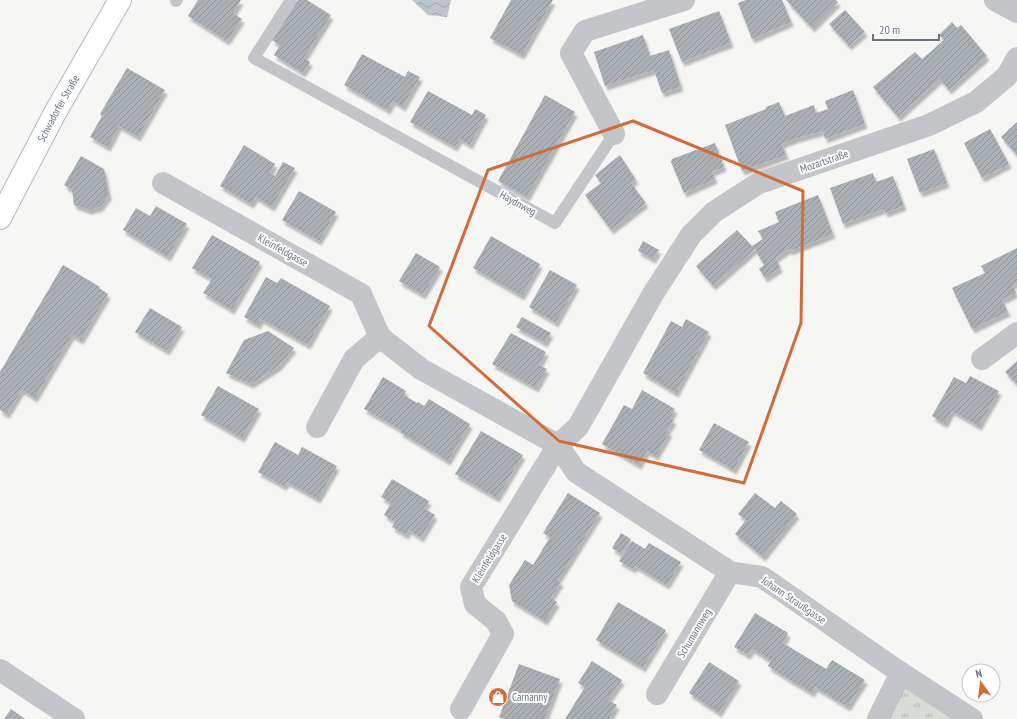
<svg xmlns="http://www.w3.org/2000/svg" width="1017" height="719" font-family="'PT Sans Narrow',sans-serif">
<defs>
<pattern id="grass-tufts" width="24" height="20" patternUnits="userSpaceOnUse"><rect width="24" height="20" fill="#d7ddd5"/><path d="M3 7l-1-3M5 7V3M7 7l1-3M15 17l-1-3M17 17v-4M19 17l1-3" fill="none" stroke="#b2b8b2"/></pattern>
<pattern id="water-waves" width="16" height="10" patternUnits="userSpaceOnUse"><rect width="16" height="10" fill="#bdc4ca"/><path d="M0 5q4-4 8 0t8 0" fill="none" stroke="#9ea4a9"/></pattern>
<pattern id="building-hatch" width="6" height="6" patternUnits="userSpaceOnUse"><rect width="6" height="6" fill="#abb0b5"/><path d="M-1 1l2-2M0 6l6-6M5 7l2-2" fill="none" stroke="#8f9499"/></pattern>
<filter id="shadow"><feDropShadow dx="2.5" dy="4.5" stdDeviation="1" flood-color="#0004"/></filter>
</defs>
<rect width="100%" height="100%" fill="#f6f6f4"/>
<path fill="url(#grass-tufts)" d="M 904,683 L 961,719 L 887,719 Z"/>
<path fill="url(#water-waves)" d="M 412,0 L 451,0 L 447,17 L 428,15 Z"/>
<g fill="url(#building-hatch)" filter="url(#shadow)">
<path d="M 198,0 L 241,0 L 233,13 L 242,19 L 227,41 L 188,16 Z"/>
<path d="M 298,0 L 307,0 L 331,15 L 304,58 L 310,62 L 303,73 L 274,55 L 280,45 L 272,40 Z"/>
<path d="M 511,0 L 553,0 L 522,55 L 490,38 Z"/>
<path d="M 746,0 L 782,0 L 791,22 L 752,39 L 738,3 Z"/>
<path d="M 786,0 L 836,0 L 838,2 L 812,28 Z"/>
<path d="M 845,10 L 865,32 L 849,46 L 829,24 Z"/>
<path d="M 719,11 L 731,43 L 682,62 L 669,29 Z"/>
<path d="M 952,22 L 957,28 L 961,25 L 987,56 L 949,90 L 940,79 L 898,117 L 873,87 L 915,52 L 922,59 L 944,40 L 939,35 Z"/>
<path d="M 643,35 L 650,56 L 669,50 L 681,87 L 662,93 L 654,70 L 605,86 L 594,52 Z"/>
<path d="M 362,54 L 405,77 L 408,71 L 420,77 L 403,107 L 393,101 L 388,110 L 344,85 Z"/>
<path d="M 127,68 L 165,90 L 138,137 L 119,126 L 108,147 L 90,137 L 102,116 L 100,114 Z"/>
<path d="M 853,90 L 865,124 L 825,139 L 823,131 L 794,139 L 782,144 L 786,155 L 742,171 L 725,125 L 766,109 L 766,107 L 779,102 L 785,116 L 814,105 L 816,113 L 828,109 L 825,101 Z"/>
<path d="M 428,91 L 472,115 L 475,109 L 486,115 L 470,145 L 460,139 L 455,147 L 410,122 Z"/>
<path d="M 545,95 L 575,112 L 527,197 L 498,181 Z"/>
<path d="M 1017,122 L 1017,155 L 1001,137 Z"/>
<path d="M 990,129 L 1009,164 L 982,178 L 964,143 Z"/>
<path d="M 715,143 L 724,167 L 712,172 L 715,179 L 684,193 L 671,162 L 672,159 Z"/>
<path d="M 244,145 L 275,164 L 270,173 L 275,176 L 283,162 L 295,168 L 272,207 L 256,197 L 251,204 L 220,186 Z"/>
<path d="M 934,149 L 947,183 L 920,193 L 907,159 Z"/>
<path d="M 620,155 L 636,180 L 631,183 L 646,203 L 611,230 L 585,195 L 601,183 L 595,175 Z"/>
<path d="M 81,156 L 104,169 L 109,196 L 100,207 L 89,210 L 74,205 L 72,190 L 64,185 Z"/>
<path d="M 873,173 L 876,182 L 893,176 L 904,206 L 885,213 L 884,209 L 843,224 L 830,188 Z"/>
<path d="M 299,191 L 336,212 L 319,241 L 282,220 Z"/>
<path d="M 818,195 L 833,234 L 790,251 L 789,249 L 776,258 L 780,268 L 765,278 L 759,269 L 764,265 L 755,249 L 713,286 L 696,266 L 737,230 L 752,246 L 763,239 L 758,231 L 779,222 L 775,212 Z"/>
<path d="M 156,206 L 187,224 L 168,257 L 123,230 L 136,208 L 150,216 Z"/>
<path d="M 212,235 L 260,262 L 232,310 L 203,293 L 212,279 L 192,268 Z"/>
<path d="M 491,236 L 540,264 L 522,296 L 473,268 Z"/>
<path d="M 643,241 L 659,250 L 653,259 L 638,251 Z"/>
<path d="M 1017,248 L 1017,283 L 1012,285 L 1016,293 L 1002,300 L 1008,312 L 972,329 L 952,288 L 985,273 L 981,266 Z"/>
<path d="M 416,253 L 440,267 L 423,295 L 399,281 Z"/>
<path d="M 63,265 L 100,287 L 99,288 L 108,294 L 81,340 L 72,335 L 35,398 L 22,390 L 7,414 L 0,410 L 0,372 Z"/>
<path d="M 550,270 L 577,285 L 556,323 L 529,307 Z"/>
<path d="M 266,277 L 277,283 L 281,278 L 330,306 L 308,345 L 261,319 L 258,325 L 244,317 Z"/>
<path d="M 150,308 L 182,327 L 167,351 L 135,332 Z"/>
<path d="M 522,317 L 551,333 L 545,343 L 516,327 Z"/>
<path d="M 686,319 L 709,332 L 676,393 L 643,373 L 671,321 L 682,327 Z"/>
<path d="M 268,331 L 294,348 L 279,366 L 251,384 L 226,373 L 244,340 Z"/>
<path d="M 511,333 L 546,352 L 539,365 L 547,369 L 536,388 L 492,364 Z"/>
<path d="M 1017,361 L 1017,384 L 1005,372 Z"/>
<path d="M 970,376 L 999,391 L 979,426 L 952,411 L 945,424 L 932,416 L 954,377 L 966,383 Z"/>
<path d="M 383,377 L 406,391 L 404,395 L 417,403 L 418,402 L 424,406 L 429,399 L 470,424 L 448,461 L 400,432 L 401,430 L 364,409 Z"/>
<path d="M 218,386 L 259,409 L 242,438 L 201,415 Z"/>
<path d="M 642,390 L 675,409 L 670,418 L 674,420 L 667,431 L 670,432 L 656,456 L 647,451 L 639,465 L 602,444 L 624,405 L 632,409 Z"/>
<path d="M 714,423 L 749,442 L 734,470 L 699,450 Z"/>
<path d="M 481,431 L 523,455 L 497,498 L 455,474 Z"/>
<path d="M 275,442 L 298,455 L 302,447 L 337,466 L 318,499 L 287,482 L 284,486 L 258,472 Z"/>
<path d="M 392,479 L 429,501 L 424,508 L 435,515 L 421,538 L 409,530 L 406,535 L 392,527 L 395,522 L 384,515 L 391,503 L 381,497 Z"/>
<path d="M 568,493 L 600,513 L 558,580 L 561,582 L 551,598 L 557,602 L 545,621 L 512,601 L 509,585 L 525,560 L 533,565 L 550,537 L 543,533 Z"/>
<path d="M 755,493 L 775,508 L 781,501 L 797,514 L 763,557 L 735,534 L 746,520 L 738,514 Z"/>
<path d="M 621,533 L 631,539 L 621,554 L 612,548 Z"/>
<path d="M 632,541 L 645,549 L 649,543 L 681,562 L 667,585 L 635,566 L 633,569 L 619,561 Z"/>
<path d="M 618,602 L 666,630 L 643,668 L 596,640 Z"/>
<path d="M 755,613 L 788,633 L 783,643 L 826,669 L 832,660 L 865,680 L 848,707 L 815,687 L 812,693 L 790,680 L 768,666 L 771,661 L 752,649 L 748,655 L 734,647 Z"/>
<path d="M 592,661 L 622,680 L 608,700 L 617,705 L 609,719 L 565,719 L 585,687 L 578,683 Z"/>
<path d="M 709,662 L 739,681 L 719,713 L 689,693 Z"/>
<path d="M 519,664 L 560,679 L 545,719 L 504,719 L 499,717 Z"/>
<path d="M 11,709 L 25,719 L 4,719 Z"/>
</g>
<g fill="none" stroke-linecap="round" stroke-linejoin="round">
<g stroke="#b5b9bd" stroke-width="24">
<g id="secondary">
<path id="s1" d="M 0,218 L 56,111 L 120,0"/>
</g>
</g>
<g stroke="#c3c5c8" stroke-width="12">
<path d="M 291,0 L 254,58 L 555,223 L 614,134"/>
<path d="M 176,1 L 177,0"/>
</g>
<g stroke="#c3c5c8" stroke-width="22">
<path d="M 995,0 L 1017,12"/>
<path d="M 614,134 L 571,53 L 585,31 L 684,0"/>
<path d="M 163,183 L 361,294 L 380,337 L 421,369 L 558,445 L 576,472 L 730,572 L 762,577 L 901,673 L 972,719"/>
<path d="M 982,359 L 1017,333"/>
<path d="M 317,427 L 354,359 L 380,337"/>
<path d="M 657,694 L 730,572"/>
<path d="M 461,709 L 503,634 L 496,621 L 475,604 L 471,587 L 558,445 L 578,427 L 653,294 L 691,235 L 714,212 L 759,183 L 929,125 L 976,102 L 1007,76 L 1017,58"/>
<path d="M 878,719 L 901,673"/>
</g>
<path stroke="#c3c5c8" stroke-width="22" d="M 0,670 L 74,719"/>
<use href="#secondary" stroke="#fff" stroke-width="22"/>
</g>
<path fill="none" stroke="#d16c3a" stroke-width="3" stroke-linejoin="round" d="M 633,121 L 803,191 L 801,323 L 744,483 L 559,441 L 429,326 L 488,170 Z"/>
<defs>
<g id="shop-disc" transform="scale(1)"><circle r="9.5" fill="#d16c3a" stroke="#fff"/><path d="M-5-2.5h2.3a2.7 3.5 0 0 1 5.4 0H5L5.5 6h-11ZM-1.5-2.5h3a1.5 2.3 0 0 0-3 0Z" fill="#fff"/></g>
</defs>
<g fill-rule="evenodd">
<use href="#shop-disc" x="498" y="697"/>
</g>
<g text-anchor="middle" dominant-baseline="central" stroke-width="4" stroke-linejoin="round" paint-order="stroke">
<g font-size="11" fill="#697481" stroke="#fff">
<text stroke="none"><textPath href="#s1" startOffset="124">Schwadorfer Straße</textPath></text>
<text transform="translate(824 161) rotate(-19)">Mozartstraße</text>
<text transform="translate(518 203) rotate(29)">Haydnweg</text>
<text transform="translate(283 250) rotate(29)">Kleinfeldgasse</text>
<text transform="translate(489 558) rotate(-58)">Kleinfeldgasse</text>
<text transform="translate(794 600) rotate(34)">Johann Straußgasse</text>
<text transform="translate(694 633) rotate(-59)">Schumannweg</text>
</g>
<g font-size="11" fill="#697481" stroke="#fff" text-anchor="start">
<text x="512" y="697">Carnanny</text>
</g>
</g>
<g transform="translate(981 683) rotate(346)"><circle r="19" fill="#ffffff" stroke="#c3c7cd"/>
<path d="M0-3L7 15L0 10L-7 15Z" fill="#d16c3a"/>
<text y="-6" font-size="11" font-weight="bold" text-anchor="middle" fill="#697481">N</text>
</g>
<path d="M873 34v6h66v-6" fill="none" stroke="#697481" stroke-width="2"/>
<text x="879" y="34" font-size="12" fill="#697481" stroke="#ffffff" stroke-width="3" paint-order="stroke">20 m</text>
</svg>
